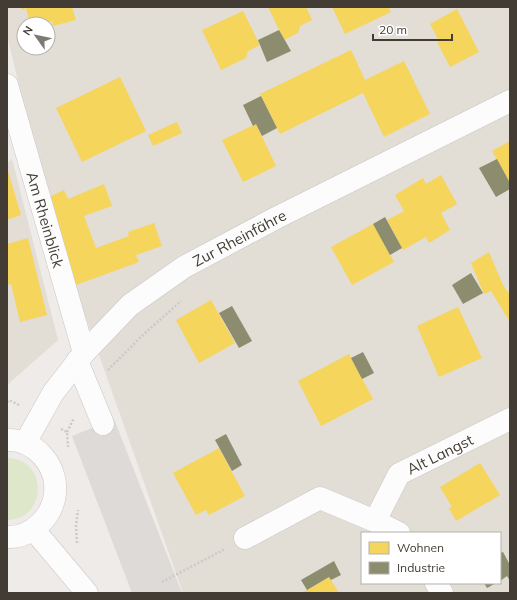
<svg xmlns="http://www.w3.org/2000/svg" width="517" height="600" font-family="Mulish,sans-serif">
<rect width="100%" height="100%" fill="#eeebe8"/>
<g fill="#e2ddd5" fill-rule="evenodd">
<path d="M 7,7 L 510,7 L 510,593 L 183,593 L 50,216 L 7,35 ZM 24,24 L 48,24 L 48,48 L 24,48 ZM 362,533 L 500,533 L 500,583 L 362,583 Z"/>
<path d="M 12,159 L 58,340 L 7,385 L 7,163 Z"/>
</g>
<path fill="#dee7c9" d="M 7,458 C 49,459 47,520 7,520 Z"/>
<path fill="#dddad8" d="M 114,419 L 182,593 L 132,593 L 72,436 Z"/>
<g fill="#f6d55c">
<path d="M 21,7 L 72,7 L 76,20 L 53,26 L 52,21 L 41,24 L 30,24 L 26,8 L 22,10 Z"/>
<path d="M 268,7 L 306,7 L 312,20 L 300,26 L 298,33 L 284,40 Z"/>
<path d="M 332,7 L 388,7 L 391,12 L 345,34 Z"/>
<path d="M 457,9 L 479,52 L 450,67 L 437,42 L 439,41 L 430,24 Z"/>
<path d="M 243,11 L 260,45 L 248,51 L 246,58 L 221,70 L 202,30 Z"/>
<path d="M 351,50 L 365,80 L 404,61 L 430,114 L 384,137 L 363,93 L 280,134 L 260,94 Z"/>
<path d="M 120,77 L 146,131 L 82,162 L 56,108 Z"/>
<path d="M 177,122 L 182,133 L 153,146 L 148,135 Z"/>
<path d="M 256,124 L 276,166 L 243,182 L 222,140 Z"/>
<path d="M 510,141 L 510,183 L 492,151 Z"/>
<path d="M 7,168 L 21,215 L 7,220 Z"/>
<path d="M 441,175 L 457,204 L 441,213 L 450,230 L 429,243 L 426,237 L 403,250 L 387,220 L 404,211 L 395,195 L 423,178 L 426,184 Z"/>
<path d="M 104,184 L 112,206 L 84,216 L 96,248 L 129,236 L 128,232 L 154,223 L 162,246 L 136,255 L 139,262 L 76,285 L 47,198 L 64,190 L 68,199 Z"/>
<path d="M 373,224 L 394,262 L 352,285 L 331,247 Z"/>
<path d="M 28,238 L 47,315 L 20,322 L 11,284 L 7,285 L 7,244 Z"/>
<path d="M 489,252 L 503,285 L 510,295 L 510,322 L 491,291 L 484,294 L 471,263 Z"/>
<path d="M 211,300 L 235,343 L 199,363 L 176,320 Z"/>
<path d="M 458,307 L 482,358 L 439,377 L 417,326 Z"/>
<path d="M 349,354 L 373,399 L 321,426 L 298,381 Z"/>
<path d="M 219,448 L 245,496 L 209,515 L 206,510 L 196,515 L 173,473 Z"/>
<path d="M 480,463 L 500,495 L 456,521 L 449,508 L 452,507 L 440,487 Z"/>
<path d="M 329,577 L 339,593 L 301,593 L 307,590 Z"/>
</g>
<g fill="#8c8c6e">
<path d="M 279,30 L 291,51 L 267,62 L 258,40 Z"/>
<path d="M 261,96 L 277,128 L 262,136 L 256,124 L 253,126 L 243,105 Z"/>
<path d="M 497,159 L 510,183 L 510,189 L 496,197 L 479,168 Z"/>
<path d="M 385,217 L 402,248 L 390,255 L 373,224 Z"/>
<path d="M 471,273 L 483,293 L 463,304 L 452,285 Z"/>
<path d="M 232,306 L 252,341 L 239,348 L 219,313 Z"/>
<path d="M 363,352 L 374,373 L 362,379 L 351,358 Z"/>
<path d="M 226,434 L 242,465 L 232,471 L 215,440 Z"/>
<path d="M 503,552 L 510,565 L 510,581 L 507,576 L 500,581 L 500,553 Z"/>
<path d="M 334,561 L 341,575 L 331,580 L 329,577 L 307,590 L 301,580 Z"/>
<path d="M 484,583 L 496,583 L 487,588 Z"/>
</g>
<g fill="none" stroke-linecap="round" stroke-linejoin="round">
<g stroke="#cac7c4" stroke-width="23">
<g id="minor">
<path id="s1" d="M 7,85 L 84,353"/>
<path d="M 77,361 L 103,424"/>
<path d="M 7,440 C 35,439 58,466 55,493 C 53,517 31,538 7,537"/>
<path id="s2" d="M 25,443 L 53,393 L 84,353 L 130,305 L 184,267 L 276,218 L 510,101"/>
<path d="M 34,530 L 87,593"/>
<path id="s3" d="M 399,533 L 375,521 L 399,474 L 510,419"/>
<path d="M 245,538 L 320,498 L 375,521"/>
<path d="M 436,583 L 442,593"/>
</g>
</g>
<g stroke="#cccac7" stroke-width="2.5" stroke-dasharray="2 2" stroke-linecap="butt">
<path d="M 108,370 L 144,334 L 181,301"/>
<path d="M 7,402 L 9,400 L 19,405"/>
<path d="M 61,429 L 67,432 L 68,447"/>
<path d="M 67,432 L 74,418"/>
<path d="M 77,543 L 76,526 L 78,510"/>
<path d="M 162,582 L 225,549"/>
</g>
<use href="#minor" stroke="#fcfcfc" stroke-width="22"/>
</g>
<g text-anchor="middle" dominant-baseline="central" stroke-width="4" stroke-linejoin="round" paint-order="stroke">
<g font-size="15" fill="#433c35" stroke="#fff">
<text stroke="none"><textPath href="#s1" startOffset="140">Am Rheinblick</textPath></text>
<text stroke="none"><textPath href="#s2" startOffset="303">Zur Rheinfähre</textPath></text>
<text stroke="none"><textPath href="#s3" startOffset="125">Alt Langst</textPath></text>
</g>
</g>
<rect width="517" height="600" fill="none" stroke="#433c35" stroke-width="16"/>
<rect x="361" y="532" width="140" height="52" fill="#ffffff" stroke="#b4b1ae"/>
<rect x="369" y="542" width="20" height="12" fill="#f6d55c" stroke="#b4b1ae"/>
<text x="397" y="552" font-size="12" fill="#433c35">Wohnen</text>
<rect x="369" y="562" width="20" height="12" fill="#8c8c6e" stroke="#b4b1ae"/>
<text x="397" y="572" font-size="12" fill="#433c35">Industrie</text>
<g transform="translate(36 36) rotate(303)"><circle r="19" fill="#ffffff" stroke="#b4b1ae"/>
<path d="M0-3L7 15L0 10L-7 15Z" fill="#7f7974"/>
<text y="-6" font-size="11" font-weight="bold" text-anchor="middle" fill="#433c35">N</text>
</g>
<path d="M373 34v6h79v-6" fill="none" stroke="#433c35" stroke-width="2"/>
<text x="379" y="34" font-size="12" fill="#433c35" stroke="#ffffff" stroke-width="3" paint-order="stroke">20 m</text>
</svg>
